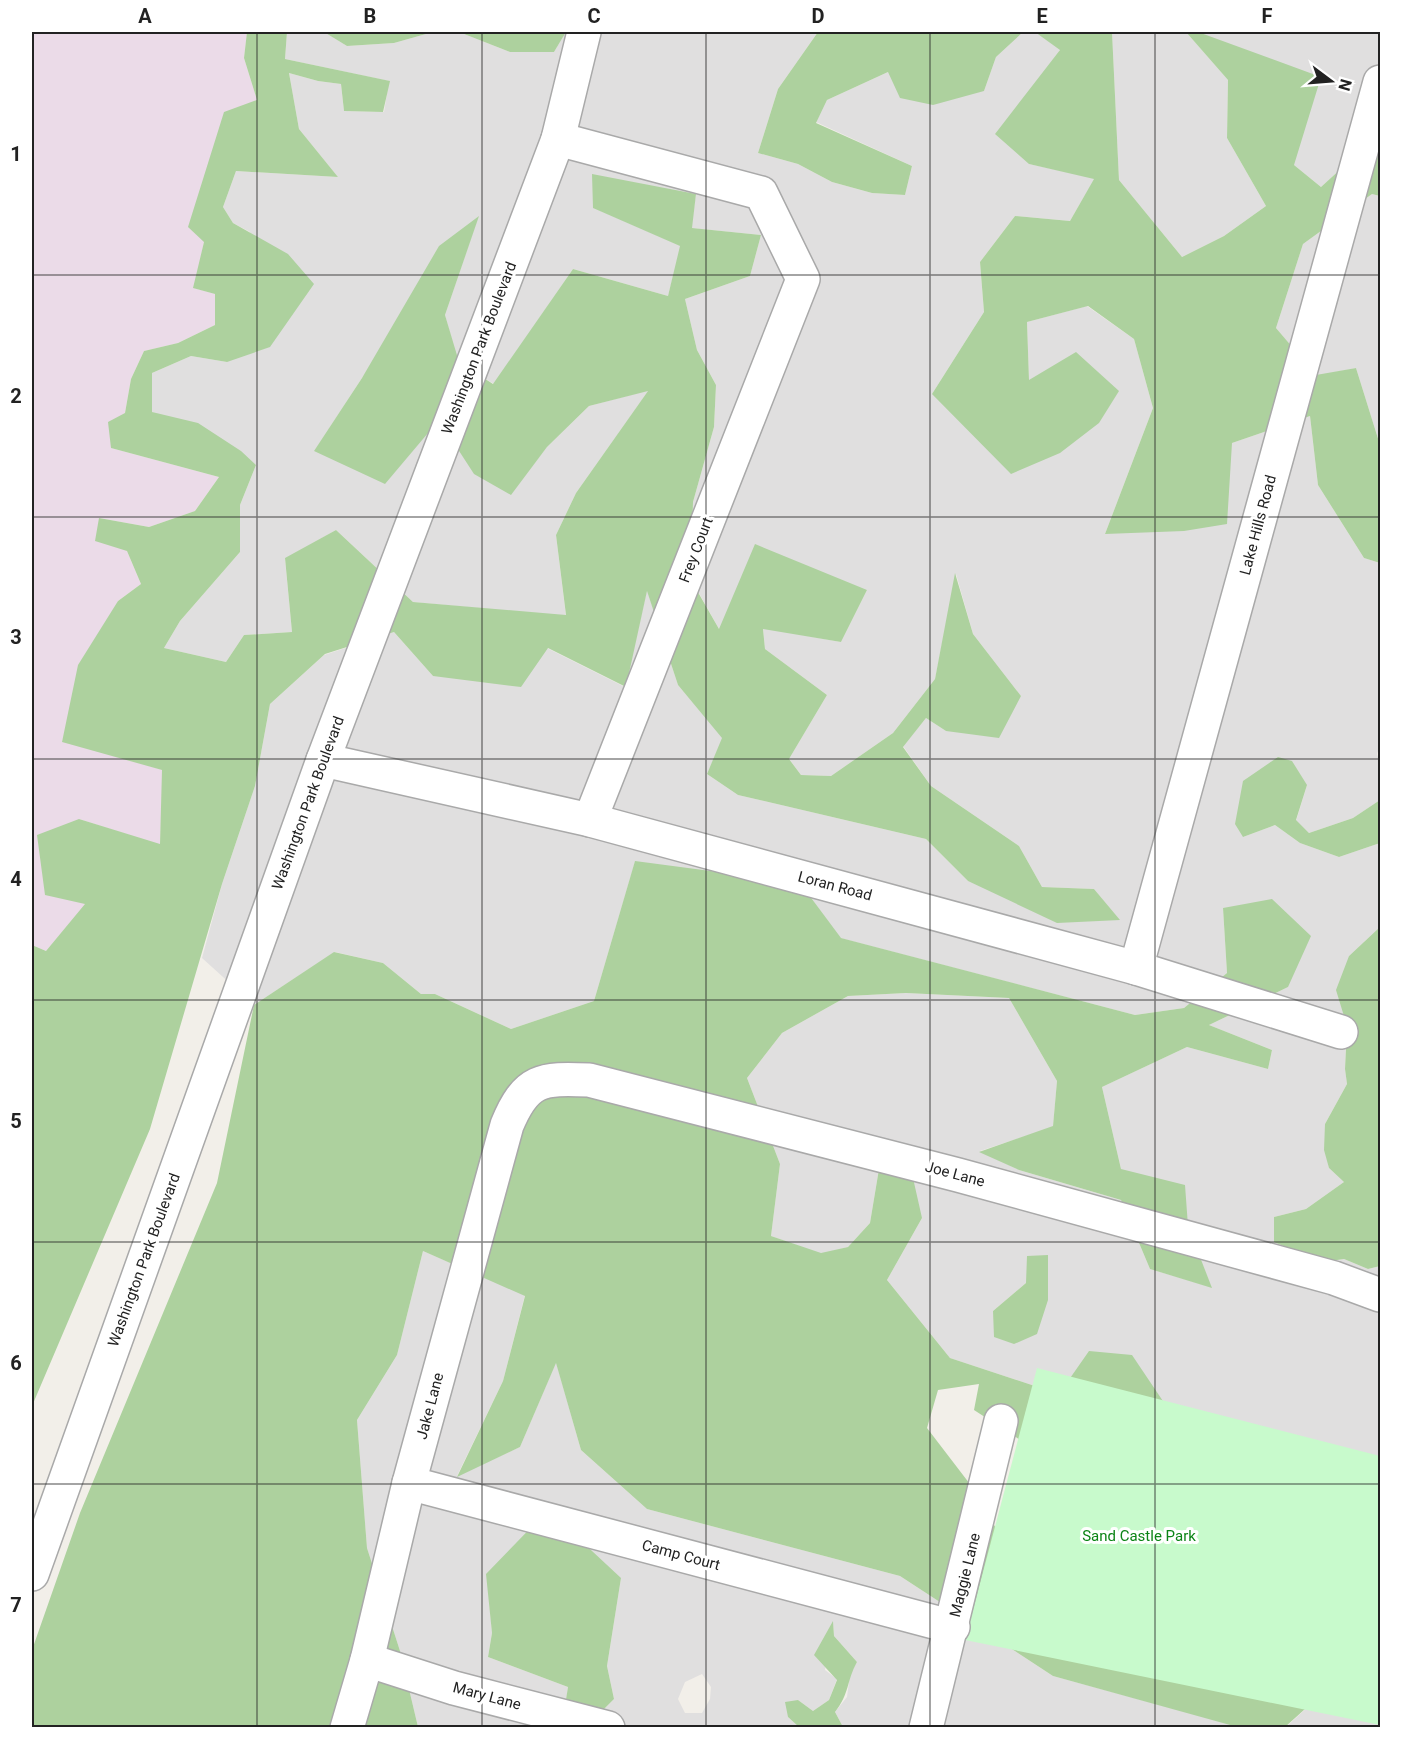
<svg xmlns="http://www.w3.org/2000/svg" width="1412" height="1759" font-family="Roboto,sans-serif">
<rect width="100%" height="100%" fill="#f2efe9"/>
<g fill="#e0dfdf" fill-rule="evenodd">
<path d="M 287,32 L 324,32 L 347,46 L 394,43 L 433,32 L 459,32 L 510,52 L 554,52 L 566,32 L 818,32 L 778,89 L 758,153 L 798,164 L 832,182 L 872,193 L 905,195 L 912,166 L 816,122 L 827,100 L 888,72 L 984,91 L 996,57 L 1023,32 L 1035,32 L 1060,49 L 1029,164 L 1095,178 L 1070,221 L 1015,216 L 980,262 L 984,312 L 932,394 L 1029,380 L 1027,322 L 1087,306 L 1134,339 L 1153,408 L 1105,534 L 1232,443 L 1310,416 L 1318,485 L 1364,558 L 1380,563 L 1380,745 L 1377,754 L 1380,765 L 1380,800 L 1353,818 L 1309,833 L 1296,821 L 1307,785 L 1243,837 L 1275,825 L 1300,843 L 1339,857 L 1380,843 L 1380,927 L 1349,956 L 1345,1069 L 1347,1084 L 1325,1124 L 1329,1168 L 1344,1182 L 1306,1209 L 1274,1217 L 1296,1251 L 1309,1264 L 1344,1259 L 1368,1269 L 1380,1266 L 1380,1486 L 1059,1394 L 950,1358 L 887,1280 L 922,1218 L 882,1151 L 870,1223 L 848,1247 L 821,1254 L 771,1236 L 780,1164 L 747,1078 L 782,1033 L 848,996 L 906,993 L 1009,998 L 1057,1081 L 1053,1127 L 980,1151 L 1019,1170 L 1121,1200 L 1150,1269 L 1211,1287 L 1188,1226 L 1121,1169 L 1102,1087 L 1187,1047 L 1268,1069 L 1272,1050 L 1209,1025 L 1288,987 L 1223,908 L 1227,973 L 1184,1008 L 1135,1015 L 840,938 L 809,895 L 635,862 L 594,1001 L 511,1029 L 435,994 L 421,994 L 383,963 L 335,952 L 254,1005 L 202,958 L 222,884 L 255,786 L 270,704 L 324,655 L 394,632 L 433,676 L 547,648 L 625,687 L 647,590 L 678,685 L 723,738 L 707,774 L 738,795 L 926,839 L 968,881 L 1119,920 L 1094,889 L 1042,887 L 1019,846 L 931,786 L 903,746 L 926,718 L 946,731 L 1021,696 L 973,634 L 956,574 L 935,679 L 893,733 L 831,776 L 801,775 L 789,759 L 827,695 L 765,649 L 763,628 L 841,642 L 867,590 L 719,629 L 691,579 L 693,502 L 714,427 L 716,385 L 697,350 L 685,299 L 750,276 L 761,235 L 691,228 L 696,194 L 594,208 L 681,246 L 668,296 L 573,269 L 494,384 L 458,362 L 445,315 L 478,217 L 362,378 L 315,450 L 439,419 L 510,494 L 547,447 L 589,406 L 649,390 L 576,493 L 556,535 L 566,616 L 413,602 L 336,530 L 285,559 L 292,632 L 244,635 L 226,662 L 164,648 L 180,621 L 240,552 L 240,505 L 256,465 L 152,412 L 152,373 L 191,356 L 227,362 L 250,232 L 233,223 L 223,207 L 236,171 L 338,177 L 299,129 L 289,73 L 318,81 L 341,84 L 344,111 L 384,112 L 389,81 L 285,59 ZM 1026,1283 L 1037,1334 L 993,1311 Z"/>
<path d="M 1112,32 L 1186,32 L 1228,80 L 1227,138 L 1266,206 L 1224,236 L 1182,257 L 1119,180 Z"/>
<path d="M 1198,32 L 1380,32 L 1380,133 L 1321,187 L 1294,165 Z"/>
<path d="M 1372,194 L 1380,196 L 1380,445 L 1356,368 L 1316,376 L 1276,328 L 1303,244 Z"/>
<path d="M 423,1251 L 525,1295 L 503,1381 L 457,1476 L 520,1447 L 556,1362 L 581,1450 L 647,1509 L 900,1576 L 1053,1676 L 1241,1727 L 843,1727 L 835,1712 L 847,1697 L 850,1674 L 857,1662 L 834,1636 L 833,1623 L 825,1670 L 837,1679 L 829,1700 L 813,1711 L 798,1700 L 788,1717 L 799,1727 L 586,1727 L 614,1699 L 607,1666 L 621,1578 L 487,1574 L 492,1633 L 488,1657 L 568,1687 L 563,1725 L 575,1727 L 418,1727 L 400,1651 L 367,1548 L 357,1420 L 397,1355 ZM 702,1674 L 711,1687 L 710,1699 L 702,1713 L 685,1713 L 678,1699 L 685,1682 Z"/>
<path d="M 1380,1682 L 1380,1727 L 1285,1728 L 1334,1683 Z"/>
</g>
<path fill="#ebdbe8" d="M 32,32 L 247,32 L 244,58 L 257,100 L 204,242 L 194,288 L 215,294 L 215,325 L 178,343 L 144,351 L 131,379 L 125,413 L 111,448 L 219,477 L 195,511 L 149,527 L 99,518 L 127,551 L 141,584 L 118,601 L 62,741 L 163,770 L 160,845 L 79,819 L 86,904 L 46,951 L 32,945 Z"/>
<g fill="#add19e">
<path d="M 247,32 L 287,32 L 285,59 L 390,81 L 383,112 L 344,111 L 341,84 L 318,81 L 289,73 L 299,129 L 338,177 L 236,171 L 223,207 L 233,223 L 288,254 L 314,284 L 270,347 L 227,362 L 191,356 L 152,373 L 152,412 L 198,423 L 241,451 L 256,465 L 240,505 L 240,552 L 180,621 L 164,648 L 226,662 L 244,635 L 292,632 L 285,558 L 336,530 L 413,602 L 566,615 L 556,535 L 576,493 L 648,391 L 589,406 L 547,447 L 511,495 L 474,474 L 439,420 L 385,484 L 314,451 L 362,378 L 439,246 L 479,216 L 445,315 L 459,362 L 493,384 L 573,269 L 668,296 L 680,246 L 593,208 L 592,174 L 696,194 L 692,228 L 761,235 L 750,276 L 685,299 L 697,350 L 716,385 L 714,427 L 693,502 L 691,580 L 719,629 L 755,544 L 867,590 L 841,642 L 763,629 L 765,649 L 827,695 L 789,759 L 801,775 L 831,776 L 893,733 L 935,679 L 955,573 L 973,634 L 1021,696 L 999,738 L 946,731 L 926,718 L 903,747 L 931,786 L 1019,846 L 1042,887 L 1094,889 L 1120,920 L 1057,923 L 968,881 L 926,839 L 738,795 L 707,774 L 722,738 L 678,685 L 647,591 L 626,687 L 548,648 L 521,687 L 433,676 L 394,632 L 325,654 L 270,704 L 255,786 L 222,884 L 150,1129 L 32,1406 L 32,945 L 46,951 L 85,904 L 45,895 L 37,835 L 79,819 L 160,844 L 162,770 L 62,742 L 78,665 L 118,601 L 141,584 L 127,551 L 95,541 L 99,518 L 149,527 L 195,511 L 219,477 L 111,448 L 108,422 L 125,413 L 131,379 L 144,351 L 178,343 L 215,325 L 215,294 L 193,288 L 204,242 L 188,227 L 224,112 L 257,100 L 244,58 Z"/>
<path d="M 324,32 L 433,32 L 394,43 L 347,46 Z"/>
<path d="M 459,32 L 566,32 L 554,52 L 510,52 Z"/>
<path d="M 818,32 L 1023,32 L 996,57 L 984,91 L 933,105 L 900,98 L 888,72 L 827,100 L 816,123 L 912,166 L 905,195 L 872,193 L 832,182 L 798,164 L 758,153 L 778,89 Z"/>
<path d="M 1035,32 L 1112,32 L 1119,180 L 1182,257 L 1224,236 L 1266,206 L 1227,138 L 1228,80 L 1186,32 L 1198,32 L 1321,77 L 1294,165 L 1321,187 L 1380,133 L 1380,196 L 1372,194 L 1303,244 L 1276,328 L 1316,375 L 1356,368 L 1380,445 L 1380,563 L 1364,558 L 1318,485 L 1310,416 L 1232,443 L 1227,524 L 1184,531 L 1105,534 L 1153,408 L 1134,339 L 1088,306 L 1027,322 L 1029,380 L 1076,352 L 1119,391 L 1099,423 L 1060,453 L 1011,474 L 932,394 L 984,312 L 980,262 L 1015,216 L 1070,221 L 1094,179 L 1029,164 L 995,134 L 1060,50 Z"/>
<path d="M 1278,757 L 1292,761 L 1307,785 L 1296,820 L 1309,833 L 1353,818 L 1380,800 L 1380,843 L 1339,857 L 1300,843 L 1275,825 L 1243,837 L 1235,824 L 1243,781 Z"/>
<path d="M 635,861 L 756,877 L 809,895 L 841,938 L 1135,1015 L 1184,1008 L 1227,973 L 1223,908 L 1272,899 L 1311,936 L 1288,987 L 1209,1025 L 1272,1050 L 1268,1069 L 1187,1047 L 1102,1087 L 1121,1169 L 1185,1185 L 1188,1226 L 1212,1288 L 1150,1269 L 1121,1200 L 1019,1170 L 979,1152 L 1053,1126 L 1057,1081 L 1009,998 L 906,993 L 848,996 L 782,1033 L 747,1078 L 780,1164 L 771,1236 L 821,1253 L 848,1247 L 870,1223 L 882,1151 L 906,1147 L 922,1218 L 887,1280 L 950,1358 L 1059,1394 L 1089,1351 L 1132,1355 L 1177,1422 L 1088,1484 L 974,1410 L 979,1384 L 938,1390 L 927,1428 L 976,1492 L 1015,1563 L 1334,1683 L 1285,1727 L 1241,1728 L 1053,1676 L 900,1576 L 647,1509 L 581,1450 L 556,1363 L 520,1447 L 457,1477 L 503,1381 L 525,1296 L 423,1251 L 397,1355 L 357,1420 L 367,1548 L 400,1651 L 418,1727 L 32,1728 L 32,1650 L 80,1513 L 217,1183 L 254,1005 L 334,952 L 383,963 L 421,994 L 435,994 L 511,1029 L 594,1001 Z"/>
<path d="M 1380,927 L 1380,1266 L 1368,1269 L 1344,1259 L 1309,1264 L 1296,1251 L 1274,1242 L 1274,1217 L 1306,1209 L 1344,1182 L 1329,1168 L 1324,1150 L 1325,1124 L 1347,1084 L 1345,1069 L 1347,1026 L 1336,990 L 1349,956 Z"/>
<path d="M 1048,1255 L 1048,1300 L 1037,1334 L 1014,1344 L 994,1337 L 993,1311 L 1026,1283 L 1027,1256 Z"/>
<path d="M 548,1510 L 621,1578 L 607,1666 L 614,1699 L 586,1727 L 562,1725 L 568,1687 L 488,1657 L 492,1633 L 486,1574 Z"/>
<path d="M 833,1621 L 834,1636 L 857,1662 C 846,1682 850,1693 835,1712 L 843,1727 L 799,1727 L 788,1717 L 785,1702 L 798,1700 L 813,1711 L 829,1700 L 837,1680 L 814,1655 Z"/>
</g>
<path fill="#c8facc" d="M 1037,1368 L 1380,1456 L 1380,1725 L 965,1640 Z"/>
<g fill="none" stroke-linecap="round" stroke-linejoin="round">
<g stroke="#a9a9a9" stroke-width="36">
<g id="minor">
<path d="M 558,139 L 761,193 L 803,279 L 590,820"/>
<path d="M 323,760 L 590,820 L 1136,968 L 1341,1032"/>
<path d="M 1136,968 L 1380,82"/>
<path d="M 409,1483 L 953,1627"/>
<path d="M 32,1574 L 323,760 L 558,139 L 584,32"/>
<path d="M 367,1660 L 454,1688 L 608,1728"/>
<path d="M 347,1728 L 367,1660 L 409,1483 L 507,1125 C 526,1079 541,1078 589,1080 L 958,1175 L 1334,1278 L 1380,1295"/>
<path d="M 926,1728 L 1001,1421"/>
</g>
</g>
<use href="#minor" stroke="#fff" stroke-width="33"/>
</g>
<path fill="none" stroke="#222" stroke-width="1.5" stroke-opacity="0.55" d="M 257,32 L 257,1728M 482,32 L 482,1728M 706,32 L 706,1728M 930,32 L 930,1728M 1155,32 L 1155,1728M 32,275 L 1380,275M 32,517 L 1380,517M 32,759 L 1380,759M 32,1000 L 1380,1000M 32,1242 L 1380,1242M 32,1484 L 1380,1484"/>
<g text-anchor="middle" dominant-baseline="central" stroke-width="6" stroke-linejoin="round" paint-order="stroke">
<g font-size="15" fill="#222" stroke="#fff">
<text transform="translate(479 348) rotate(-69)">Washington Park Boulevard</text>
<text transform="translate(1258 525) rotate(-75)">Lake Hills Road</text>
<text transform="translate(696 550) rotate(-69)">Frey Court</text>
<text transform="translate(308 803) rotate(-70)">Washington Park Boulevard</text>
<text transform="translate(835 886) rotate(15)">Loran Road</text>
<text transform="translate(955 1174) rotate(15)">Joe Lane</text>
<text transform="translate(144 1260) rotate(-70)">Washington Park Boulevard</text>
<text transform="translate(430 1406) rotate(-75)">Jake Lane</text>
<text transform="translate(681 1555) rotate(15)">Camp Court</text>
<text transform="translate(965 1575) rotate(-76)">Maggie Lane</text>
<text transform="translate(487 1696) rotate(15)">Mary Lane</text>
</g>
<g font-size="15" fill="#0c8416" stroke="#fff">
<text x="1139" y="1536">Sand Castle Park</text>
</g>
</g>
<rect width="1412" height="1759" fill="none" stroke="#ffffff" stroke-width="66"/>
<g transform="translate(1331 81) rotate(106)" stroke="#ffffff" stroke-width="4.5" paint-order="stroke">
<path d="M0-4.5L10 22L0 15L-10 22Z" fill="#222222"/>
<text y="-9" font-size="16" font-weight="bold" text-anchor="middle" fill="#222222">N</text>
</g>
<rect x="33" y="33" width="1346" height="1693" fill="none" stroke="#222" stroke-width="2"/>
<g font-size="20" text-anchor="middle" font-weight="bold" fill="#222">
<text x="145" y="23">A</text>
<text x="370" y="23">B</text>
<text x="594" y="23">C</text>
<text x="818" y="23">D</text>
<text x="1042" y="23">E</text>
<text x="1267" y="23">F</text>
<text x="16" y="161">1</text>
<text x="16" y="403">2</text>
<text x="16" y="644">3</text>
<text x="16" y="886">4</text>
<text x="16" y="1128">5</text>
<text x="16" y="1370">6</text>
<text x="16" y="1612">7</text>
</g>
</svg>
